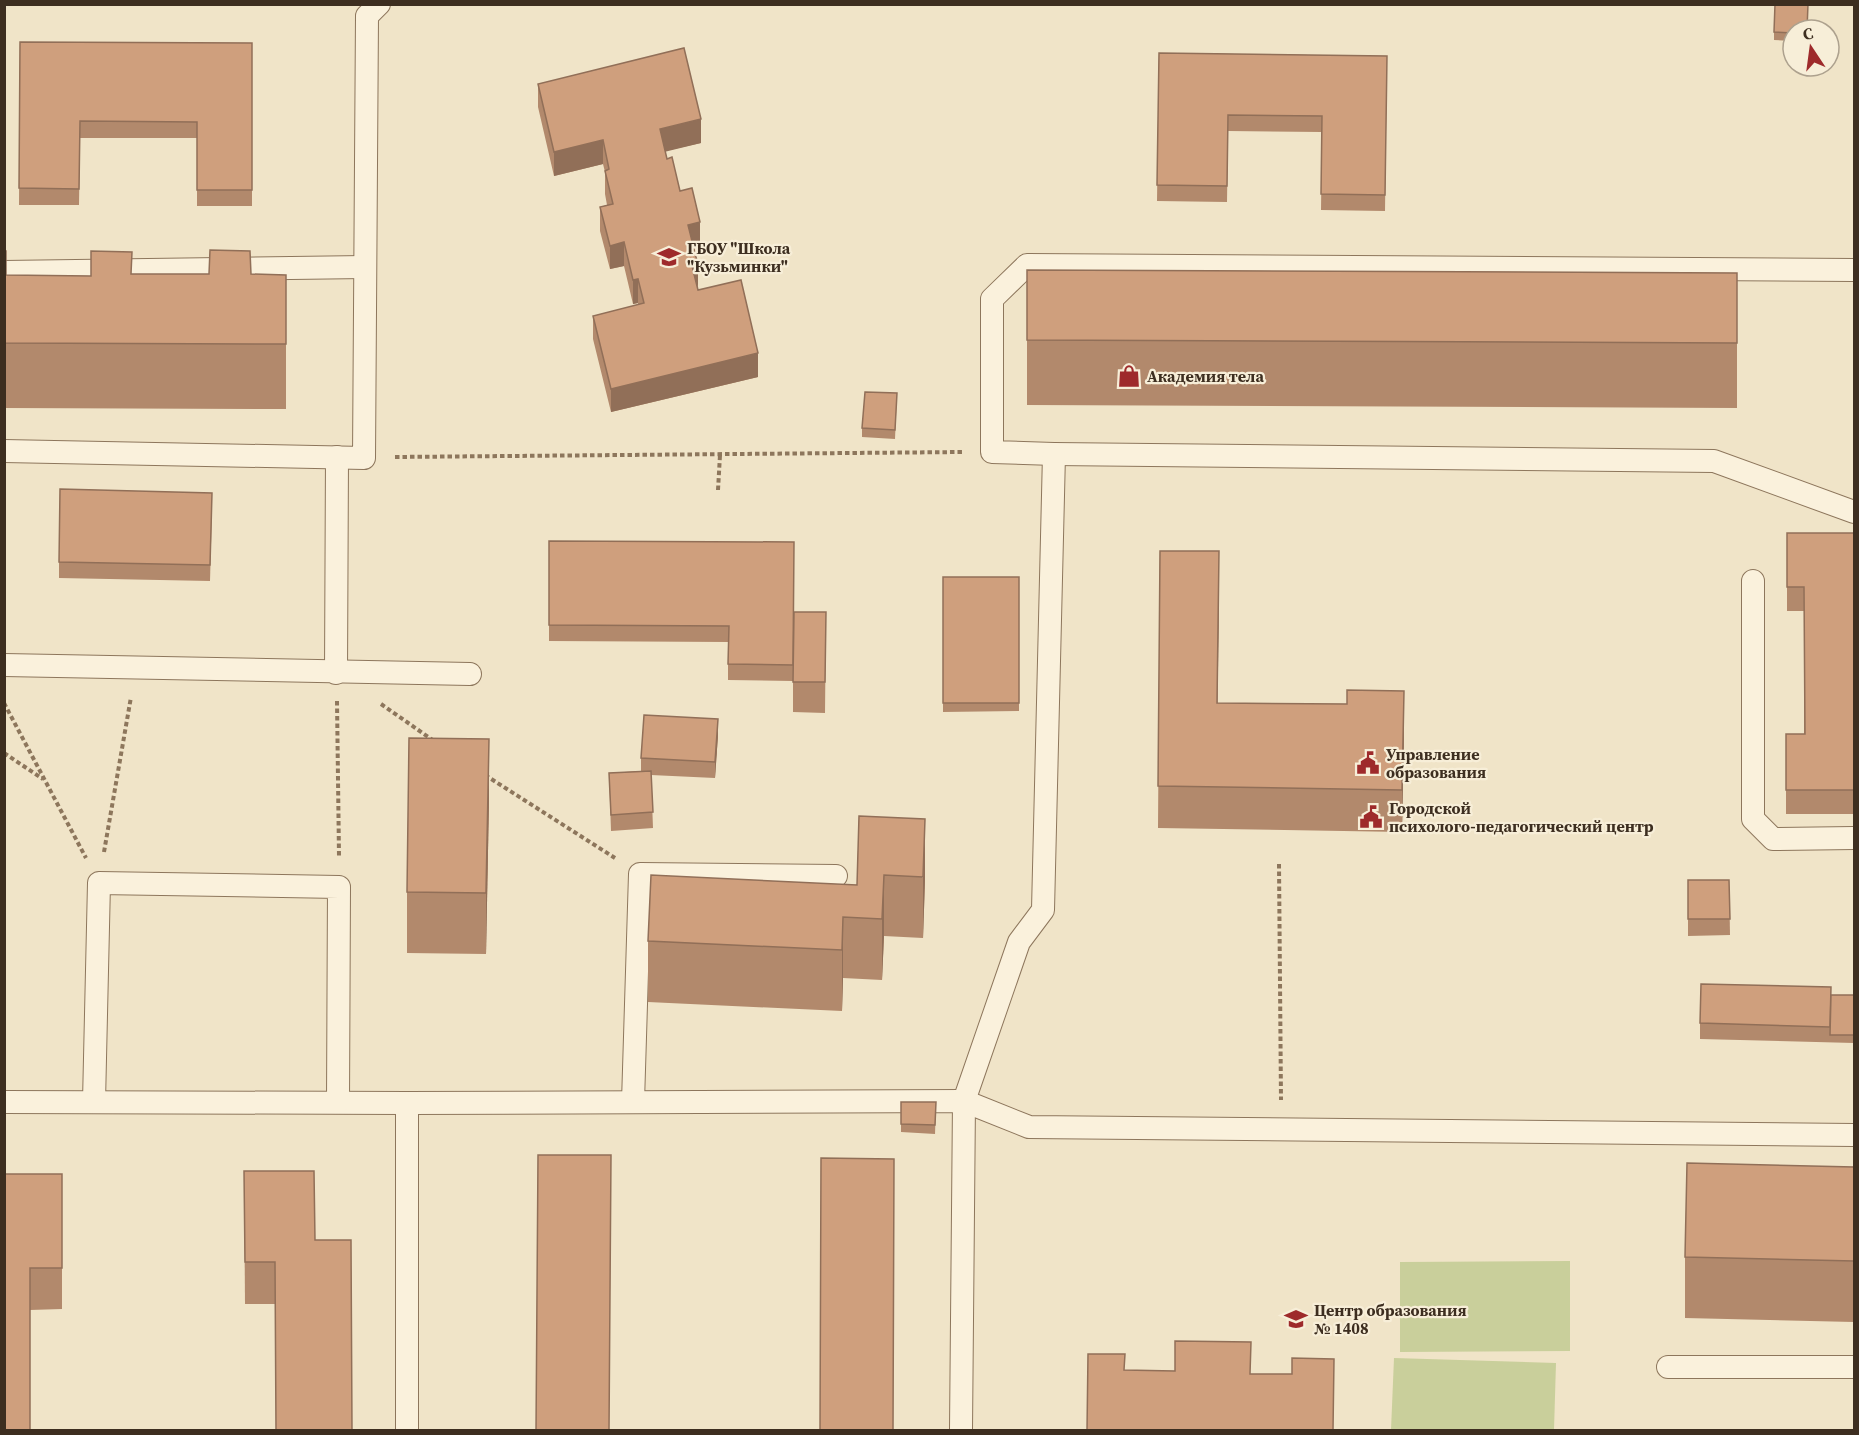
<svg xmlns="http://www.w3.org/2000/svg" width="1859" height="1435" font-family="'Source Serif 4',serif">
<rect width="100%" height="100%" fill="#f0e4c8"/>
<g fill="#c9cf9b">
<path d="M 1570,1261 L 1570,1351 L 1400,1352 L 1400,1262 Z"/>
<path d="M 1394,1358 L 1556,1363 L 1554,1430 L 1391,1430 Z"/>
</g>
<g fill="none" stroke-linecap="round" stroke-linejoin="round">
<g stroke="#8d765c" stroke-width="24">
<g id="lane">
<path d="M 1854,270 L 1027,265 L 992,299 L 992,452 L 1054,454 L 1714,461 L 1854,512"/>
<path d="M 4,272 L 365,267"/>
<path d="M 4,451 L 364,458 L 367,16 L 379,4"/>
<path d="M 1753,581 L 1753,819 L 1773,839 L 1854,838"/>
<path d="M 4,665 L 470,674"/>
<path d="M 336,673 L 337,457"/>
<path d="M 4,1102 L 407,1103 L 964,1101 L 1029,1127 L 1854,1135"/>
<path d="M 94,1102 L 99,883 L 339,887 L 338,1102"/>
<path d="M 633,1102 L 640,874 L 836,876"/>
<path d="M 1668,1367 L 1854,1367"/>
<path d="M 407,1430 L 407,1103"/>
<path d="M 961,1430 L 964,1101 L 1019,942 L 1043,910 L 1054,454"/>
</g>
</g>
<g stroke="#8d765c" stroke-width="4" stroke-dasharray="4.5 3" stroke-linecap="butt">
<path d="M 395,457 L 963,452"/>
<path d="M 718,490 L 720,455"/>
<path d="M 337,701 L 339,856"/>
<path d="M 4,703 L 86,858"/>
<path d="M 381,704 L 434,741"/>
<path d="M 4,753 L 43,779"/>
<path d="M 485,775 L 615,858"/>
<path d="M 104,852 L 131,697"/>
<path d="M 1279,864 L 1281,1100"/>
</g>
<use href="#lane" stroke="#faf1dc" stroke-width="22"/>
</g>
<g fill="#b2896c">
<path d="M 1793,30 L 1793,41 L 1774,40 L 1774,32 Z"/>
<path d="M 20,42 L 252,43 L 252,206 L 197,206 L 197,138 L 80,138 L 79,205 L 19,205 Z"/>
<path d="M 1159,53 L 1387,56 L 1385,211 L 1321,210 L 1322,132 L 1228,131 L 1227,202 L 1157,201 Z"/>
<path d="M 538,84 L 701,143 L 665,151 L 667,159 L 680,191 L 700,246 L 694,247 L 698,290 L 758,377 L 611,412 L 593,339 L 593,316 L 638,305 L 638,303 L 633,304 L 624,266 L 610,269 L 600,231 L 600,207 L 607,205 L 605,194 L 605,172 L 603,164 L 554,176 L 538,107 Z"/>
<path d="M 4,251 L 6,275 L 91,276 L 132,274 L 251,274 L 286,340 L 286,409 L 4,408 Z"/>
<path d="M 1027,270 L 1737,273 L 1737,408 L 1027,405 Z"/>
<path d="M 897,393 L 895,439 L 862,437 L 862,428 Z"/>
<path d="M 212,509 L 210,581 L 59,578 L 59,562 Z"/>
<path d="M 1787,533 L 1854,533 L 1854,814 L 1786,814 L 1786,734 L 1804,734 L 1804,611 L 1787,611 Z"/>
<path d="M 549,541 L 794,612 L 826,612 L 825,713 L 793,712 L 793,681 L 728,680 L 728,642 L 549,641 Z"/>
<path d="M 1160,551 L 1219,593 L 1217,703 L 1404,732 L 1402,832 L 1158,828 Z"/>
<path d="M 943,577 L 1019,577 L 1019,711 L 943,712 Z"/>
<path d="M 718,735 L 715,778 L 651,775 L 653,828 L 611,831 L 609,773 L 641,771 L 641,758 Z"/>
<path d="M 489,800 L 486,954 L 407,953 L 407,892 Z"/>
<path d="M 859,816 L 925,880 L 923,938 L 884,936 L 882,980 L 843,978 L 842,1011 L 648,1002 L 648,941 L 857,885 Z"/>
<path d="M 1688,880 L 1729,880 L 1730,935 L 1688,936 Z"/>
<path d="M 1831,995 L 1854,995 L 1854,1043 L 1700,1039 L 1700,1023 Z"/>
<path d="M 901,1102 L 936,1102 L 935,1134 L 901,1132 Z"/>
<path d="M 1854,1167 L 1854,1322 L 1685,1318 L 1685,1257 Z"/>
<path d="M 244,1171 L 315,1240 L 275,1304 L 245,1304 Z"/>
<path d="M 4,1174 L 62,1174 L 62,1309 L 30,1310 Z"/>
</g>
<g fill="#916f58">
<path d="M 701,119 L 701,143 L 660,153 L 660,129 Z"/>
<path d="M 603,140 L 603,164 L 554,176 L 554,152 Z"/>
<path d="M 700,222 L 700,246 L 688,248 L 688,225 Z"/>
<path d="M 624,242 L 624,266 L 610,269 L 610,246 Z"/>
<path d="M 698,265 L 698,288 L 692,266 Z"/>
<path d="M 638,279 L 638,303 L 633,304 L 633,280 Z"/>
<path d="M 758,353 L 758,377 L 611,412 L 611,389 Z"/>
<path d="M 1219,551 L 1219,593 L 1217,745 L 1217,703 Z"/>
<path d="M 1404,691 L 1404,732 L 1402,832 L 1402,790 Z"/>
<path d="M 718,719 L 718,735 L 715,778 L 715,762 Z"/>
<path d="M 489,739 L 489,800 L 486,954 L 486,893 Z"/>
<path d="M 925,819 L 925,880 L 923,938 L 923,877 Z"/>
<path d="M 884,875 L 884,936 L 882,980 L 882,919 Z"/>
<path d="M 843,917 L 843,978 L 842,1011 L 842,950 Z"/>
</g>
<g fill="#cf9f7d" stroke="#916f58" stroke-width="1.5">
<path d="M 1775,4 L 1808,4 L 1807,30 L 1793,30 L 1793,33 L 1774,32 Z"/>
<path d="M 20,42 L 252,43 L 252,190 L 197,190 L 197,122 L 80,121 L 79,189 L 19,188 Z"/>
<path d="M 684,48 L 701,119 L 660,129 L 667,159 L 672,157 L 680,191 L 692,188 L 700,222 L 688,225 L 698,265 L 692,266 L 698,290 L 741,280 L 758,353 L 611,389 L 593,316 L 644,303 L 638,279 L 633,280 L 624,242 L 610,246 L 600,207 L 613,204 L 605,171 L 609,169 L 603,140 L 554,152 L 538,84 Z"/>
<path d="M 1159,53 L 1387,56 L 1385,195 L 1321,194 L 1322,116 L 1228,115 L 1227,186 L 1157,185 Z"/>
<path d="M 210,250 L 250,251 L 251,274 L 286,275 L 286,344 L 4,343 L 4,251 L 6,251 L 6,275 L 91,276 L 91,251 L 132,252 L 131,274 L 209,274 Z"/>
<path d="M 1027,270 L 1737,273 L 1737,343 L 1027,340 Z"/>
<path d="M 865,392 L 897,393 L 895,430 L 862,428 Z"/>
<path d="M 60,489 L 212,493 L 210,565 L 59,562 Z"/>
<path d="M 1787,533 L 1854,533 L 1854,790 L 1786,790 L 1786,734 L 1805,734 L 1804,587 L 1787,587 Z"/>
<path d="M 549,541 L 794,542 L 793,665 L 728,664 L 729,626 L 549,625 Z"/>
<path d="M 1160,551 L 1219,551 L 1217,703 L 1347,704 L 1347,690 L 1404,691 L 1402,790 L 1158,786 Z"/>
<rect x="943" y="577" width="76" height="126"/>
<path d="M 794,612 L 826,612 L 825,682 L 793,682 Z"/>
<path d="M 644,715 L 718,719 L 715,762 L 641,758 Z"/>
<path d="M 409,738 L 489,739 L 486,893 L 407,892 Z"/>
<path d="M 651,771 L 653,812 L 611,815 L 609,773 Z"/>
<path d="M 859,816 L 925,819 L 923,877 L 884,875 L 882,919 L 843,917 L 842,950 L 648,941 L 651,875 L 857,885 Z"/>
<path d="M 1688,880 L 1729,880 L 1730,919 L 1688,919 Z"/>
<path d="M 1701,984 L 1831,987 L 1830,1027 L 1700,1023 Z"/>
<path d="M 1831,995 L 1854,995 L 1854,1035 L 1830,1035 Z"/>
<path d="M 901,1102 L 936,1102 L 935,1125 L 901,1124 Z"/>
<path d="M 538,1155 L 611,1155 L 609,1431 L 536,1431 Z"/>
<path d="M 821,1158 L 894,1159 L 893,1431 L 820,1431 Z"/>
<path d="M 1687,1163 L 1854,1167 L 1854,1261 L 1685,1257 Z"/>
<path d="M 244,1171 L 314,1171 L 315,1240 L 351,1240 L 352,1431 L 276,1431 L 275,1262 L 245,1262 Z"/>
<path d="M 4,1174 L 62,1174 L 62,1268 L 30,1268 L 30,1431 L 4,1431 Z"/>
<path d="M 1175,1341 L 1251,1342 L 1250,1374 L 1292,1374 L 1292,1358 L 1334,1359 L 1333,1431 L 1087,1431 L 1088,1354 L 1125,1354 L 1124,1370 L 1175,1371 Z"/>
</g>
<defs>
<g id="school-bare" transform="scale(1.8)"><path d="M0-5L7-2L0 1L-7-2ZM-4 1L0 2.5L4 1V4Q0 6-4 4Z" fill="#9e2a2b" stroke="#f7eed8" stroke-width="2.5" paint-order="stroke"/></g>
<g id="shop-bare" transform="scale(1.8)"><path d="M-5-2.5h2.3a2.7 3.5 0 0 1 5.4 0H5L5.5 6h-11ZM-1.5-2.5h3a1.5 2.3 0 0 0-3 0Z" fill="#9e2a2b" stroke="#f7eed8" stroke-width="2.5" paint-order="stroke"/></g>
<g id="civic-bare" transform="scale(1.8)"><path d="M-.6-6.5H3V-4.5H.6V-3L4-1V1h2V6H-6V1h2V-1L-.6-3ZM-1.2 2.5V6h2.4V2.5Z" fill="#9e2a2b" stroke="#f7eed8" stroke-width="2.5" paint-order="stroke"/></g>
</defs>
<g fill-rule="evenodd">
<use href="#school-bare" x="669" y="257"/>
<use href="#shop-bare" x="1129" y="376"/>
<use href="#civic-bare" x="1368" y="763"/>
<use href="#civic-bare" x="1371" y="817"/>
<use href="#school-bare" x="1296" y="1319"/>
</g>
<g text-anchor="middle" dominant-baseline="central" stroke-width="4.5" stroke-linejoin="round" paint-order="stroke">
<g font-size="16" font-weight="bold" fill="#3d2e20" stroke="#f7eed8" text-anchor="start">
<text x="687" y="248">ГБОУ "Школа<tspan x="687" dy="18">"Кузьминки"</tspan></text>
<text x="1147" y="376">Академия тела</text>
<text x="1386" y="754">Управление<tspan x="1386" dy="18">образования</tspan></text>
<text x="1389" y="808">Городской<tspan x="1389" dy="18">психолого-педагогический центр</tspan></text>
<text x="1314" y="1310">Центр образования<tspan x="1314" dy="18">№ 1408</tspan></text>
</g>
</g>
<rect width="1859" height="1435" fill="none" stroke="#3d2e20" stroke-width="12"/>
<g transform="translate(1811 48) rotate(347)"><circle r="28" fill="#f7eed8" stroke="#ada18e" stroke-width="1.5"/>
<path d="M0-4.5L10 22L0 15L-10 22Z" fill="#9e2a2b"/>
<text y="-9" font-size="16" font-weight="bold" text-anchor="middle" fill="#3d2e20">С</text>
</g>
</svg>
